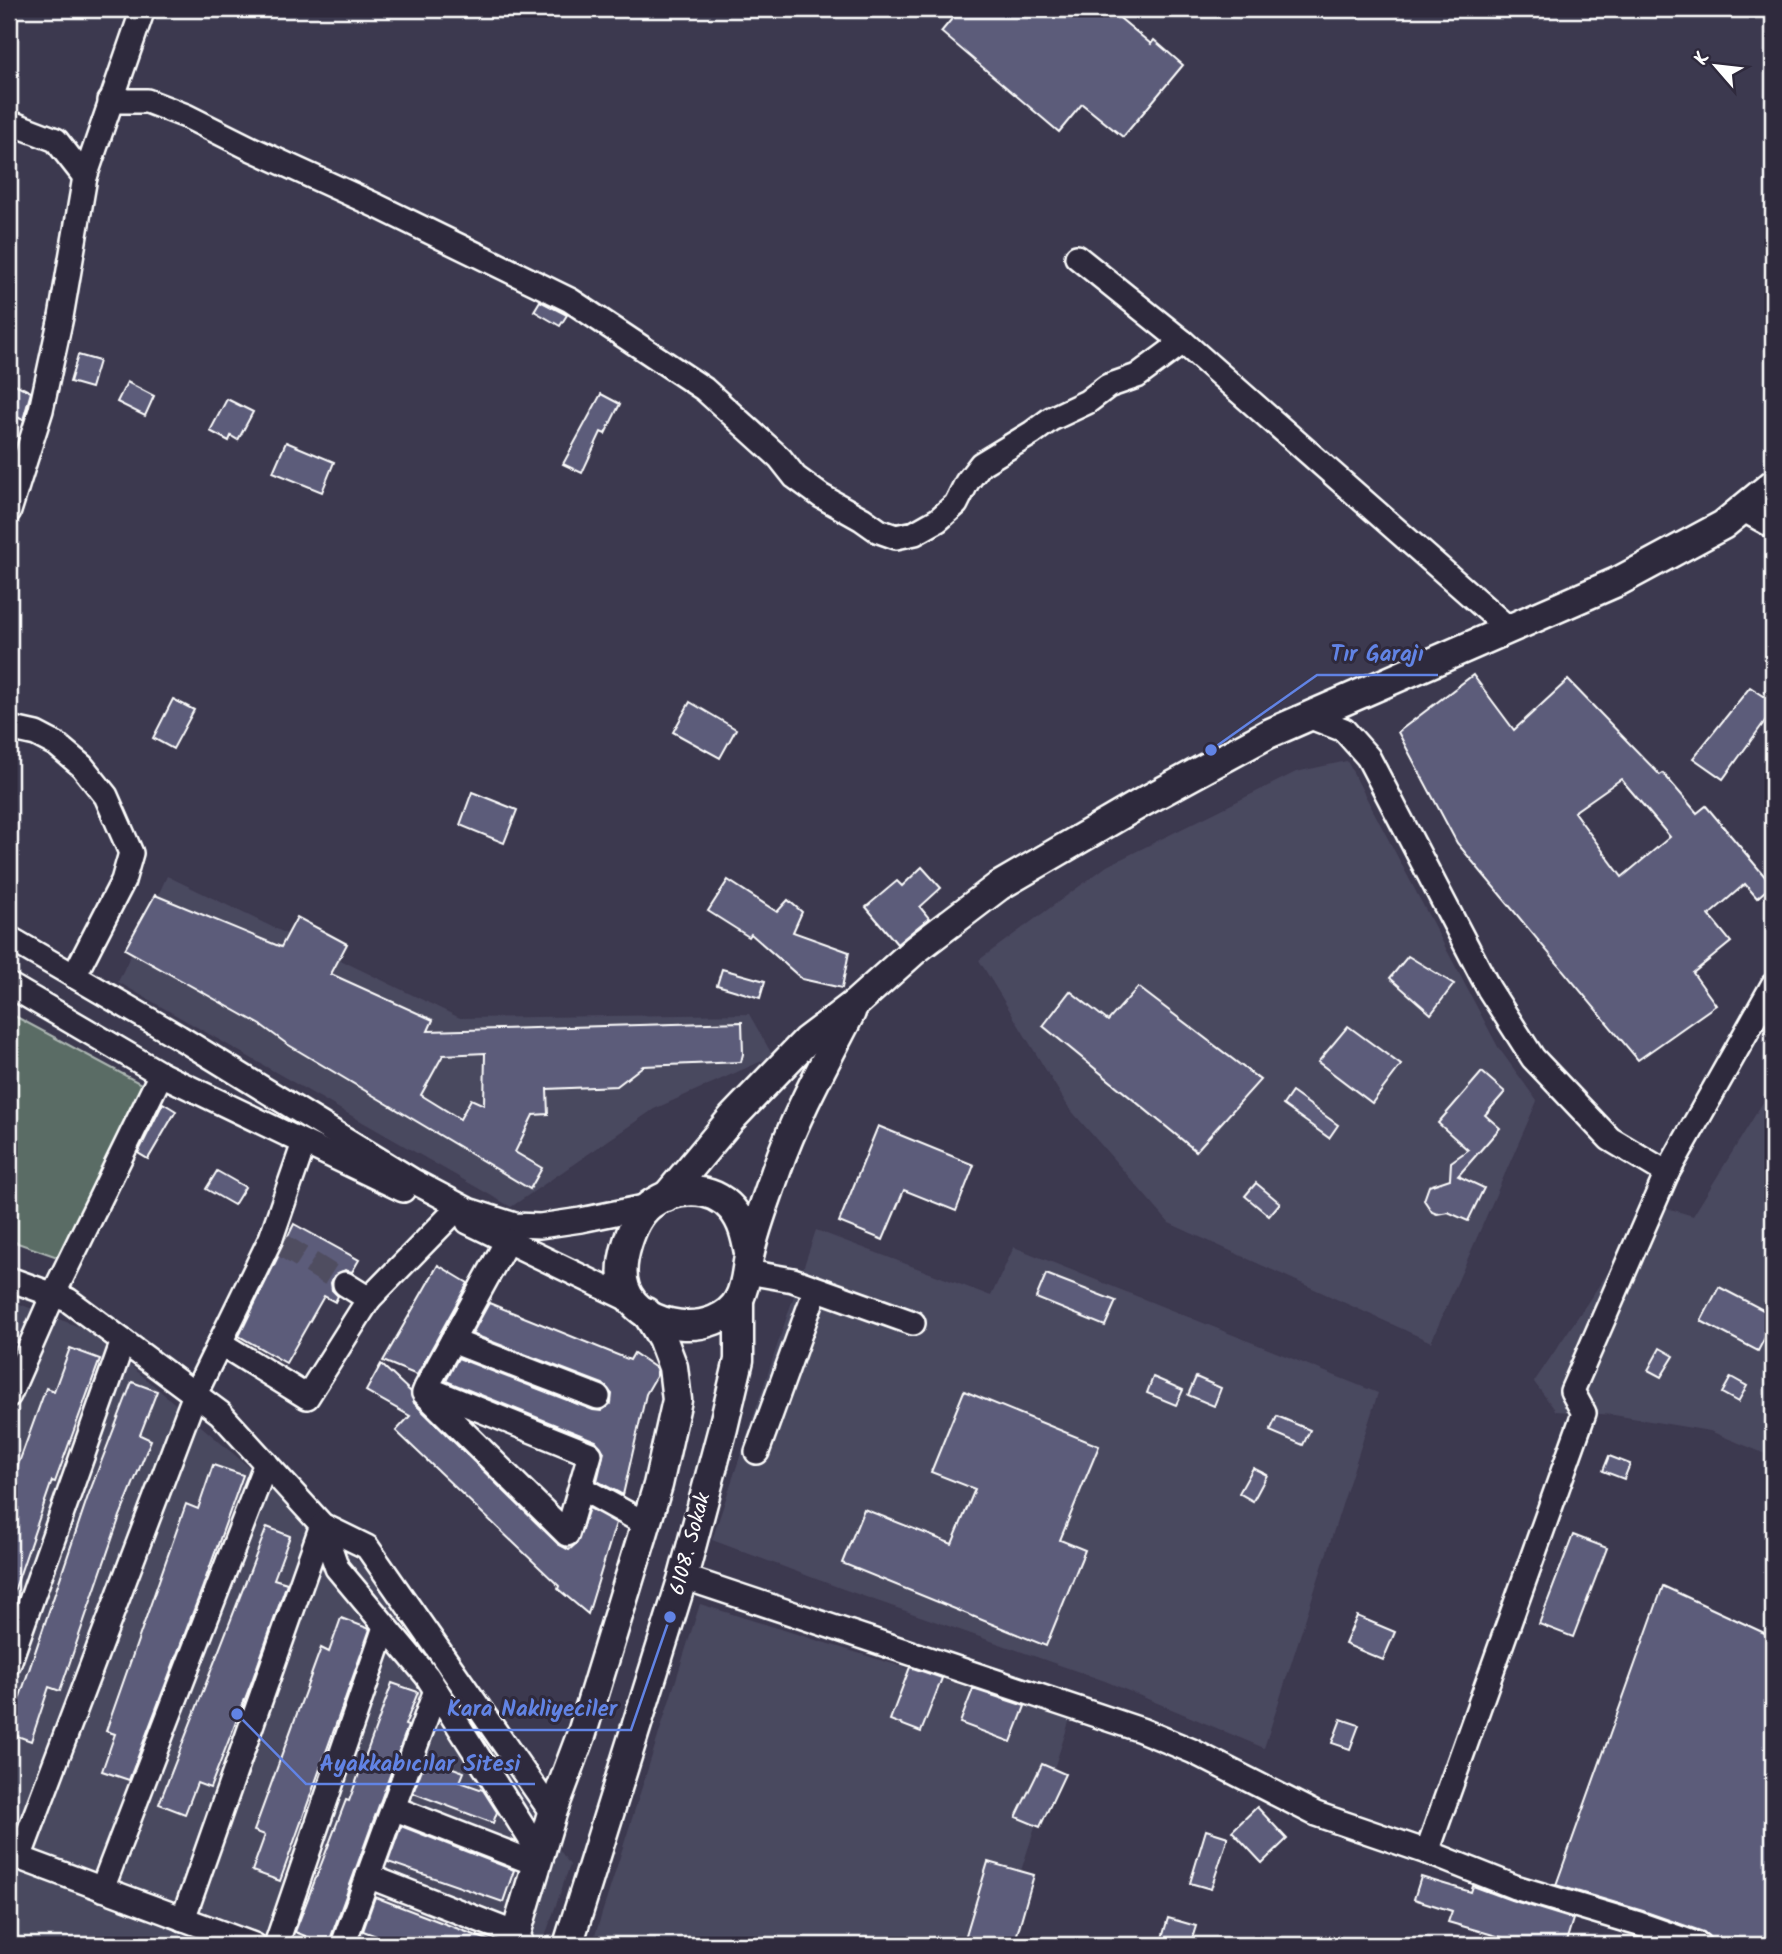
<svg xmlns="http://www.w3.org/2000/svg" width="1782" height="1954" font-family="Kalam,sans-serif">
<rect width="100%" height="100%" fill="#3c394f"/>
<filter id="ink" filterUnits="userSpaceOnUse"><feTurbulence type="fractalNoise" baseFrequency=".0143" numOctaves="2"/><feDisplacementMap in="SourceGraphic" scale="14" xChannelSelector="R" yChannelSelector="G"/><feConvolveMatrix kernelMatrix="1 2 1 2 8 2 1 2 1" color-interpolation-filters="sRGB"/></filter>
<g filter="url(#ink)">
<g fill="#4a485f">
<path d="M 1347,761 L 1498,1047 L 1537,1101 L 1431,1342 L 1169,1223 L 1069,1108 L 979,960 L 1107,866 L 1296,772 Z"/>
<path d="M 167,876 L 460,1018 L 749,1014 L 773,1056 L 654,1109 L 511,1207 L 118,982 Z"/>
<path d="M 1773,1086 L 1773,1457 L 1710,1431 L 1614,1415 L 1556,1411 L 1534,1382 L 1654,1204 L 1693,1216 Z"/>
<path d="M 816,1230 L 991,1296 L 1014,1247 L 1378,1393 L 1264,1748 L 1105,1681 L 843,1589 L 712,1540 Z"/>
<path d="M 9,1300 L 90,1331 L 361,1563 L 570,1865 L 542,1945 L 9,1945 Z"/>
<path d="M 700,1604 L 1070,1719 L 997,1945 L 592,1945 Z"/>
</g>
<path fill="#5a6c65" stroke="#acb6b2" stroke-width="2" d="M 9,1013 L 145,1086 L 66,1260 L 9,1240 Z"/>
<g fill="#5c5c7a" stroke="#fff" stroke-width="2" fill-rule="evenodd">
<path d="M 960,9 L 1109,9 L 1151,44 L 1154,40 L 1183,65 L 1123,137 L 1082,104 L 1059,132 L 941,32 Z"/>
<path d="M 540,301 L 567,315 L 560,326 L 534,311 Z"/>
<path d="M 78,355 L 99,361 L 91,388 L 70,382 Z"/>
<path d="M 9,381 L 31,392 L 23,420 L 9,413 Z"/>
<path d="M 127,382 L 154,396 L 145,416 L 117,402 Z"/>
<path d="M 601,394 L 620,404 L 605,434 L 601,432 L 582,473 L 563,464 Z"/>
<path d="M 227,399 L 253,412 L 238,440 L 231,436 L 229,441 L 210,431 Z"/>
<path d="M 286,442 L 334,462 L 322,492 L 273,472 Z"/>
<path d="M 1473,675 L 1514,730 L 1568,680 L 1660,775 L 1663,773 L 1697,813 L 1706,806 L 1772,885 L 1757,898 L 1745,884 L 1709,915 L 1731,942 L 1693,973 L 1716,1005 L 1638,1060 L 1457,843 L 1398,732 ZM 1621,779 L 1670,837 L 1622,877 L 1574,812 Z"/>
<path d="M 1750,687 L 1773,702 L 1773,710 L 1723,779 L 1693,758 Z"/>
<path d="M 173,699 L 194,710 L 173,749 L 153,738 Z"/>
<path d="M 690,702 L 736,729 L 720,758 L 673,732 Z"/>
<path d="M 472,792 L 517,810 L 504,843 L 460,825 Z"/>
<path d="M 922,867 L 941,888 L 920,907 L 929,918 L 897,944 L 866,907 L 897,881 L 902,886 Z"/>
<path d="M 728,880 L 777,912 L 788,900 L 802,912 L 793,932 L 849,952 L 842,988 L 802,979 L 751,934 L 749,937 L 708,911 Z"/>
<path d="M 155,895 L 281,947 L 297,917 L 347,944 L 331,974 L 433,1020 L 428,1031 L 742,1022 L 743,1054 L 741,1062 L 643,1066 L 617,1086 L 547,1089 L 548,1114 L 533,1115 L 515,1152 L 542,1168 L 530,1189 L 287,1044 L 261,1025 L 125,949 ZM 485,1053 L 484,1105 L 471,1099 L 460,1119 L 421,1095 L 443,1055 Z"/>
<path d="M 1408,956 L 1454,984 L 1431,1014 L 1390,978 Z"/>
<path d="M 722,969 L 765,981 L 760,998 L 717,985 Z"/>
<path d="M 1138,987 L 1260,1080 L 1196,1151 L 1043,1026 L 1070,991 L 1108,1021 Z"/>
<path d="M 1348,1026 L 1401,1065 L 1372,1103 L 1318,1062 Z"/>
<path d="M 1482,1072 L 1505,1092 L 1485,1115 L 1500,1128 L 1458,1176 L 1484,1188 L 1468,1221 L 1448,1212 L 1437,1214 L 1432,1212 L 1424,1200 L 1429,1186 L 1450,1179 L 1451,1162 L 1468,1150 L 1438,1123 Z"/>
<path d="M 1292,1092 L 1338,1125 L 1329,1138 L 1283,1105 Z"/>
<path d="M 163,1103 L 176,1111 L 148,1159 L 138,1153 Z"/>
<path d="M 878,1126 L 974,1165 L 956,1211 L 904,1190 L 883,1240 L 839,1222 Z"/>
<path d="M 217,1171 L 245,1187 L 234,1205 L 206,1189 Z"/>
<path d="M 1256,1183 L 1280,1203 L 1269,1216 L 1245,1196 Z"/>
<path d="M 294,1224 L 359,1260 L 352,1272 L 345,1270 L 334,1276 L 331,1283 L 332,1290 L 338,1296 L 335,1302 L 324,1296 L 286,1363 L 239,1336 Z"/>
<path d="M 438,1265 L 468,1283 L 417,1375 L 383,1361 Z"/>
<path d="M 1046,1274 L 1116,1301 L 1105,1326 L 1036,1298 Z"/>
<path d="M 1719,1287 L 1773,1315 L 1773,1322 L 1758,1351 L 1701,1321 Z"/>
<path d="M 489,1303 L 630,1360 L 634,1353 L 656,1368 L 657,1375 L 646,1394 L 623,1495 L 597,1481 L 604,1452 L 596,1441 L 446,1381 L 458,1358 L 593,1410 L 601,1411 L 611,1403 L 612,1394 L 603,1384 L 472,1334 Z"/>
<path d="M 70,1348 L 100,1359 L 55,1482 L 52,1481 L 11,1600 L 9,1600 L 9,1490 L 46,1388 L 54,1391 Z"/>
<path d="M 1660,1348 L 1674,1356 L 1661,1377 L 1648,1370 Z"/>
<path d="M 381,1364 L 411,1392 L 414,1403 L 558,1544 L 569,1550 L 577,1543 L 589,1508 L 616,1523 L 588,1614 L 558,1589 L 559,1586 L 396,1431 L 410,1416 L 366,1391 Z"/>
<path d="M 1153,1377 L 1183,1390 L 1176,1405 L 1147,1393 Z"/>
<path d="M 1196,1377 L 1221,1388 L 1214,1406 L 1188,1395 Z"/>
<path d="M 1731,1377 L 1747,1386 L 1738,1402 L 1722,1393 Z"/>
<path d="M 132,1382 L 157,1391 L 140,1435 L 151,1440 L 120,1516 L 60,1691 L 49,1687 L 31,1741 L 9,1733 L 9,1729 L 88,1496 Z"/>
<path d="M 964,1391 L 1099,1446 L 1060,1540 L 1085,1550 L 1046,1646 L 842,1563 L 864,1509 L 952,1544 L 975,1489 L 931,1472 Z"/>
<path d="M 1277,1416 L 1310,1430 L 1303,1445 L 1270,1431 Z"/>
<path d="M 1609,1456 L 1630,1464 L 1624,1479 L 1603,1471 Z"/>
<path d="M 213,1465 L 243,1475 L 203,1586 L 129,1780 L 102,1771 L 115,1734 L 106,1731 L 186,1504 L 198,1509 Z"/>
<path d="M 1253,1468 L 1267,1475 L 1253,1501 L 1239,1493 Z"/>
<path d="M 267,1527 L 290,1536 L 274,1579 L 287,1583 L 252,1681 L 210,1788 L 197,1783 L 185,1814 L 159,1804 Z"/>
<path d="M 1573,1535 L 1607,1548 L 1573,1637 L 1539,1624 Z"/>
<path d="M 1663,1586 L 1773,1637 L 1773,1945 L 1723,1945 L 1712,1941 L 1704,1932 L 1643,1911 L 1556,1885 Z"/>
<path d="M 1357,1616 L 1395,1632 L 1383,1660 L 1345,1644 Z"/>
<path d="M 341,1618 L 370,1629 L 280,1881 L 252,1871 L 265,1835 L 254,1831 L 321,1648 L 329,1652 Z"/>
<path d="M 910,1667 L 942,1678 L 921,1732 L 890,1720 Z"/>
<path d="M 392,1683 L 418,1692 L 405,1725 L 408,1726 L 328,1945 L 295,1932 L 346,1800 L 349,1801 Z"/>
<path d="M 973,1689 L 1025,1706 L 1011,1742 L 960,1723 Z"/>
<path d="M 1341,1719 L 1359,1725 L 1350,1749 L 1332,1743 Z"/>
<path d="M 426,1758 L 464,1772 L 460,1782 L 483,1790 L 497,1812 L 493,1823 L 413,1793 Z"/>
<path d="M 1042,1764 L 1065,1774 L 1040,1827 L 1016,1817 Z"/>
<path d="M 1257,1807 L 1287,1839 L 1262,1863 L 1232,1831 Z"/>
<path d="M 401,1826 L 514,1870 L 503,1902 L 388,1862 Z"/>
<path d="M 1206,1830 L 1228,1837 L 1211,1889 L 1190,1883 Z"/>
<path d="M 988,1862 L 1034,1875 L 1014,1945 L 963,1945 Z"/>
<path d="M 1421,1877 L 1471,1892 L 1473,1886 L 1511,1900 L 1573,1919 L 1565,1945 L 1528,1945 L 1448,1922 L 1452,1911 L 1414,1899 Z"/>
<path d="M 375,1897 L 498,1944 L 498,1945 L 400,1945 L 363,1931 Z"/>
<path d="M 1168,1918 L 1196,1926 L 1190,1945 L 1160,1945 Z"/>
</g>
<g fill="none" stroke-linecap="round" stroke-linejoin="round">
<path stroke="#504d61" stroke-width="23" stroke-dasharray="23 11" stroke-linecap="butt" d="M 282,1245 L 345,1284"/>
<g stroke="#fff" stroke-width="28">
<g id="minor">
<path d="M 110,101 L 147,101 L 186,116 L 252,149 L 377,206 L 570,300 L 704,389 L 780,458 L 795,477 L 821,496 L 862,519 L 879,531 L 896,537 L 915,533 L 938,520 L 956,504 L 967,482 L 981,464 L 1032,433 L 1051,419 L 1087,402 L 1108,386 L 1137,376 L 1183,342"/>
<path d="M 9,122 L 56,140 L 85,177"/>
<path d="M 1077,257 L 1183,342 L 1509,629"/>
<path d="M 1742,509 L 1773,526"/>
<path d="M 9,511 L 41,410 L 61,317 L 85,177 L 143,9"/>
<path d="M 1308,716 L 1344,730 L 1368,757 L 1489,989 L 1533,1058 L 1610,1139 L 1667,1173 L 1773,985"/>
<path d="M 9,728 L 36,734 L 57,745 L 82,766 L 106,796 L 131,853 L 123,881 L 74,976"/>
<path d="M 9,938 L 179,1037 L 415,1182 L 468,1210 L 515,1225 L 540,1226 L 581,1220 L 649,1206"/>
<path d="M 9,985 L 161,1074 L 403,1190"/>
<path d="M 468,1222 L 634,1302"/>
<path d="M 748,1272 L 793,1280 L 913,1323"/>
<path d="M 9,1279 L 68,1300 L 220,1413 L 322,1525 L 367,1547 L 552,1813"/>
<path d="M 345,1284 L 369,1299 L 452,1214"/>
<path d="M 452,1341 L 598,1397"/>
<path d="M 220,1343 L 307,1397 L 369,1299"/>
<path d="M 426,1388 L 590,1454 L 567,1534 L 424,1393 L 426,1388 L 507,1241"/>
<path d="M 9,1395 L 53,1295 L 161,1074"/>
<path d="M 757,1452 L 816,1289"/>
<path d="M 581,1488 L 646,1524"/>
<path d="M 322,1525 L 337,1568 L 427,1676 L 540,1854"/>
<path d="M 683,1577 L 1141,1730 L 1192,1751 L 1316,1814 L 1427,1852 L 1515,1887 L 1639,1924 L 1699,1945"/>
<path d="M 9,1663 L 123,1341"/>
<path d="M 393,1808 L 537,1864"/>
<path d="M 1427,1852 L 1584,1413 L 1572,1391 L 1667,1173"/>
<path d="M 9,1854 L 254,1945"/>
<path d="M 19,1858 L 195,1394 L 271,1238 L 304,1143"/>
<path d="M 368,1876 L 516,1934"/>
<path d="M 102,1889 L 266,1463"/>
<path d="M 183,1919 L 322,1525"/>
<path d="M 276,1945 L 385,1627"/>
<path d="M 343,1945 L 436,1690"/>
</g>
</g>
<g stroke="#fff" stroke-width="33">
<g id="major">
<path d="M 666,1197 L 732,1118 L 806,1041 L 856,1003 L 915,950 L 999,886 L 1143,802 L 1268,734 L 1619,581 L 1723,525 L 1773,484"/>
<path d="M 749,1253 C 746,1238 743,1222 732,1209 C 711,1185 675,1187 650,1205 C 631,1220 617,1265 625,1288 C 640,1331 717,1339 739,1299 C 747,1283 746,1268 750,1252 C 756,1225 767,1198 776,1171 C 795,1116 824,1064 851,1012"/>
<path d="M 519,1945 L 516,1934 L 552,1813 L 582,1733 L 658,1485 L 677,1400 L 673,1367 L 662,1338 L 646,1312"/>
<path d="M 568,1945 L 683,1577 L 723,1428 L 739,1360 L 739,1299"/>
</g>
</g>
<use href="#minor" stroke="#2f2a3d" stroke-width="23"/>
<use href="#major" stroke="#2f2a3d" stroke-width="28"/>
</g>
</g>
<g text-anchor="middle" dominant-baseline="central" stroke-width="6" stroke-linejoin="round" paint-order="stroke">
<g font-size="21" fill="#fff" stroke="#2f2a3d">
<text transform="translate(691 1544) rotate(-75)">6108. Sokak</text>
</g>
</g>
<path fill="none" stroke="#6183e4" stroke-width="2.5" d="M1211 750L1317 675H1438M670 1617L631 1730H433M237 1714L306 1784H535"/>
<g fill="#6183e4" stroke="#2f2a3d" stroke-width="2.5">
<circle cx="1211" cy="750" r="7"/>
<circle cx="670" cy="1617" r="7"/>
<circle cx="237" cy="1714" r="7"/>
</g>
<g font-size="23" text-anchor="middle" font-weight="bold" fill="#6183e4" stroke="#2f2a3d" stroke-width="6" stroke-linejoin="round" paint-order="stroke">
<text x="1377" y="661">Tır Garajı</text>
<text x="532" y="1716">Kara Nakliyeciler</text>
<text x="420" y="1771">Ayakkabıcılar Sitesi</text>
</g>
<rect width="1782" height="1954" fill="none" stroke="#2f2a3d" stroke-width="35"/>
<rect x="18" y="18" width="1747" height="1919" fill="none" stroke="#fff" stroke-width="2.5" filter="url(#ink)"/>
<g transform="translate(1716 66) rotate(298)" stroke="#2f2a3d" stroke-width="5" paint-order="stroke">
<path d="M0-5L12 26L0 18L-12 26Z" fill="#ffffff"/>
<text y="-10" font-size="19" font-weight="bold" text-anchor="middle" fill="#ffffff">K</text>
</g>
</svg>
